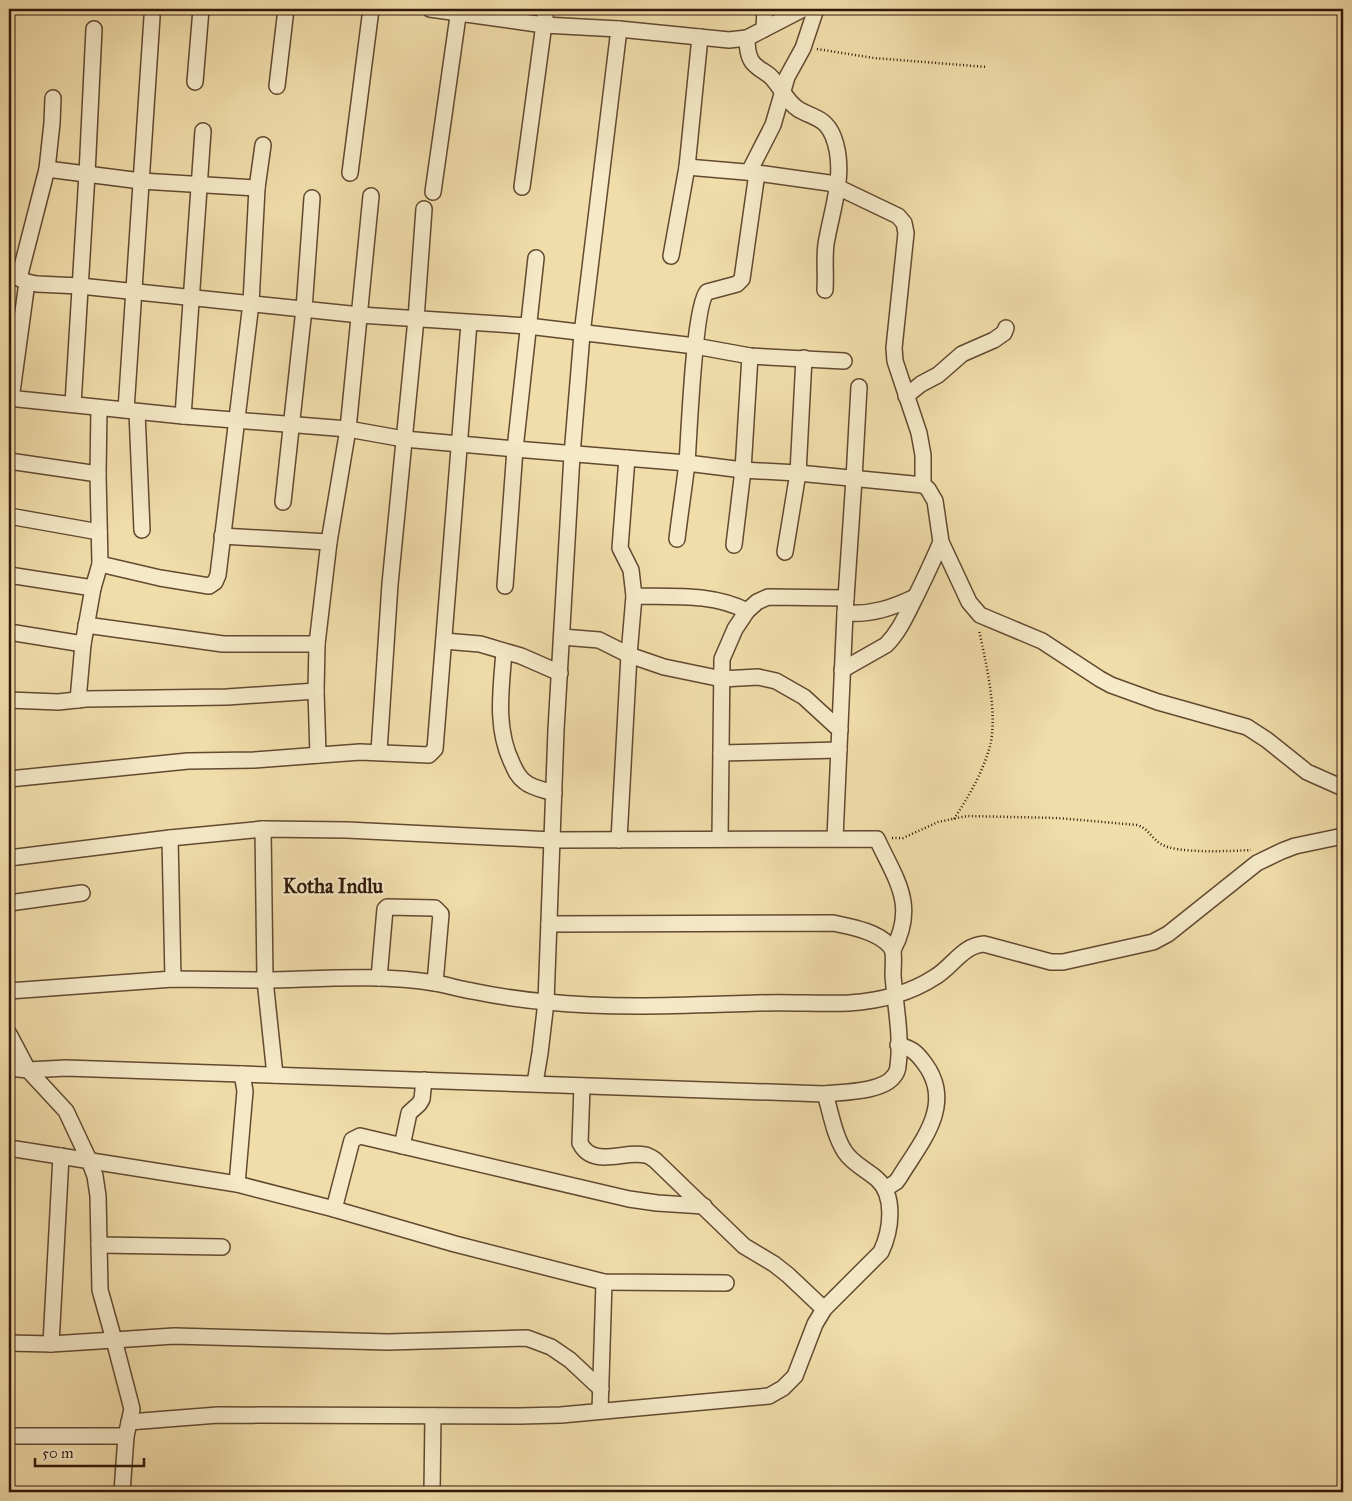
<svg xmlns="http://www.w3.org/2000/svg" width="1352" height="1501" font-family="'IM FELL Great Primer',serif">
<rect width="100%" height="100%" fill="#f0ddaa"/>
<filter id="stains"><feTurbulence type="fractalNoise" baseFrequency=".004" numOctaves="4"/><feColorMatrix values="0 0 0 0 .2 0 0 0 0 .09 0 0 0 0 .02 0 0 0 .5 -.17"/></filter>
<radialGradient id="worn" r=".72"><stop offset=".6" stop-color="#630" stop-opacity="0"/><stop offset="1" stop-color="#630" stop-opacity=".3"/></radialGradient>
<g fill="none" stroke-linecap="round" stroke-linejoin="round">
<g stroke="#624930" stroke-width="18">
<g id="minor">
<path d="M 430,9 L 544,25 L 619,29 L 582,334 L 572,455 L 556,730 L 546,1002 L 540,1053 L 535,1083"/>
<path d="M 619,29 L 729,40 L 747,38 L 803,9"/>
<path d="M 764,29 L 765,9"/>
<path d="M 747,38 C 747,45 747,53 751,60 C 755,68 765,71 771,77 C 781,87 786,101 798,109 C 813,118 825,117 833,136 C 847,171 832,208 826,244 C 824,258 826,275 825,290"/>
<path d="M 195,82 L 201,9"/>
<path d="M 277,86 L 286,9"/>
<path d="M 687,167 L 757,173 L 829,183 L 898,216 L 904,223 L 906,233 L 894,348 L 895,361 L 919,433 L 923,455 L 923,485"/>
<path d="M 47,169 L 141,181 L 257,188"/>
<path d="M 749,172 L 773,125 L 787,77 L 803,48 L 816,9"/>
<path d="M 350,173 L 371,9"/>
<path d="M 522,187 L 546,9"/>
<path d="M 433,192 L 459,9"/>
<path d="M 671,256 L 687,167 L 700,37"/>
<path d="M 9,274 L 27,282 L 37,284 L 80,286 L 360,315 L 528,326 L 695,346 L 750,356 L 844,361"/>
<path d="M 19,278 L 47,169 L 52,123 L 53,98"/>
<path d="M 27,282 L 12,392 L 13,397 L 18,399 L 183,416 L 348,429 L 404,439 L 515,449 L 687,463 L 743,470 L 798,473 L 923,485 L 928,489 L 935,501 L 941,542 L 969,602 L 980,615 L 1042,641 L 1100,679 L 1111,685 L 1158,702 L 1247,727 L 1267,740 L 1307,772 L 1343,788"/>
<path d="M 906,396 L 921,384 L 938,375 L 962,354 L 994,340 L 1004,333 L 1006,328"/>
<path d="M 73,404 L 87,174 L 94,29"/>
<path d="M 126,410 L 152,17"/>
<path d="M 137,412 L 142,530"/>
<path d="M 183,416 L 203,131"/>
<path d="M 9,461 L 98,474"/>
<path d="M 283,502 L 304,309 L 312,198"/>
<path d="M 9,516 L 99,532"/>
<path d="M 222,536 L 329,542"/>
<path d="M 677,539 C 680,514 684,488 687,463 C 689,436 694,305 707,292 L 737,284 L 742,279 L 757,173"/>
<path d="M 734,545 L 743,470 L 750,356"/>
<path d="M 785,552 L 798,473 L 804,358"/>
<path d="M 100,564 L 160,578 L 209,586 L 215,582 L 218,575 L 251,303 L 257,188 L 263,145"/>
<path d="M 9,575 L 93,588"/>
<path d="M 505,586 L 515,449 L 536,258"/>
<path d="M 634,596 C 672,597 713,593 747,611"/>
<path d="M 845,613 C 871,615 892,608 915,597"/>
<path d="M 86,625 L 223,644 L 317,644"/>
<path d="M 9,632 L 83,644"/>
<path d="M 562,637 L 599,640 L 629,655 L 664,667 L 722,679 L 758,677 L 776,681 L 804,697 L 840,730"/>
<path d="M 444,641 L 480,644 L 521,656 L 560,673"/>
<path d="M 504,652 C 501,690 495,728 512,763 C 515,770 518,777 525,782 C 532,788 545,790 554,793"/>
<path d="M 842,670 L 886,645 C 898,633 905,618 913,602 C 923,582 932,563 941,542"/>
<path d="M 9,700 L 58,702 L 86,699 L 227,697 L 316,691"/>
<path d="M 78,700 L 83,644 L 93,588 L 100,564 L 98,474 L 99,408"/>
<path d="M 379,751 L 390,584 L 416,319 L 424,209"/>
<path d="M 721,753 L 839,750"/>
<path d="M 318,755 L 316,691 L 317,644 L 329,542 L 348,429 L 371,196"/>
<path d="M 9,779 L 188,761 L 254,760 L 360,752 L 429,755 L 435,749 L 469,323"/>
<path d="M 170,838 L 173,979"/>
<path d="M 835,838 L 845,613 L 854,479 L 859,387"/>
<path d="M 720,839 L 722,659 L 735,629 L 747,611 L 757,602 L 768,597 L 846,598"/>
<path d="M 619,840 L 629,655 L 634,596 L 631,570 L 620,548 L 627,458"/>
<path d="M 9,858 L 170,838 L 263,829 L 347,830 L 552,840 L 877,839 C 896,880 917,905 893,950"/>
<path d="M 9,903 L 82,893"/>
<path d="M 379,978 L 385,909 L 387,907 L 435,908 L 441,914 L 435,983"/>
<path d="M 9,991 L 173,979 L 265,980 L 263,829"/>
<path d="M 9,1034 L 28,1070 L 66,1111 L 89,1160 L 95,1176 L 98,1196 L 100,1290 L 114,1340 L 174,1336 L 388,1342 L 527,1338 L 551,1347 L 570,1360 L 601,1389"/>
<path d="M 9,1068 L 28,1070 L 66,1068 L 825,1094 C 843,1092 883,1092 894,1076 C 896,1074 898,1069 898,1066 C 902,1037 895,1004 893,975 C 893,967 894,959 893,952 C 892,949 891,947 889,945 C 876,931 851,927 833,923 L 549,924"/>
<path d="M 275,1075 L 265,980 C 321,979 379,974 435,983 C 447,985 459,989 472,991 C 496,996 522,1000 547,1002 C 617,1009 688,1005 758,1003 C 789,1002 819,1004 849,1003 C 880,1001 909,994 935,977 C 952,967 963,945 984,944 L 1051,962 L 1063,962 L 1153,942 L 1168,934 L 1257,863 L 1282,851 L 1295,846 L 1343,836"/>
<path d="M 582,1086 L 580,1143 C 593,1169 624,1150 645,1155 C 648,1155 652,1158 655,1160 L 744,1246 L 774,1264 L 788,1275 L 824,1309"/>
<path d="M 402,1146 L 409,1113 L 419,1104 L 422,1099 L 424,1080"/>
<path d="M 9,1148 L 237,1184 L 334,1209 L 455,1244 L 604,1282 L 726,1283"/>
<path d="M 237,1184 L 245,1091 L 242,1074"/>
<path d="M 885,1189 L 896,1182 L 899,1178 C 921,1142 955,1105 925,1064 C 917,1053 912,1048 898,1045"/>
<path d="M 334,1209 L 352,1140 L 360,1136 L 629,1199 L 657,1203 L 704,1206"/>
<path d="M 99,1245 L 222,1247"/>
<path d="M 9,1343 L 51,1344 L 114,1340 L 132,1409 L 126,1436 L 122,1492"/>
<path d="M 51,1344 L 61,1156"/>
<path d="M 600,1411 L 604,1282"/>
<path d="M 129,1422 L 218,1415 L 520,1416 L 561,1415 L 769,1396 L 783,1388 L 795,1376 L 815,1324 L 824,1309 L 881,1252 C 891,1231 896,1196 877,1179 C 867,1170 853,1164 845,1152 C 834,1135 831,1113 825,1094"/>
<path d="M 9,1436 L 126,1436"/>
<path d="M 432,1492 L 433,1416"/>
</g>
</g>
<g stroke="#321808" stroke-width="2.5" stroke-dasharray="1 2.5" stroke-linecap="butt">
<path d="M 817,49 L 874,58 L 987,67"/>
<path d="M 954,819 C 969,796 983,772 990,746 C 998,713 986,663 979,630"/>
<path d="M 892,838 L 903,838 L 938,822 L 967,816 L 1058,818 L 1137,825 C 1148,828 1151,838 1161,844 C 1176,854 1232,851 1251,850"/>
</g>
<use href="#minor" stroke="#f5e9c8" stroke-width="15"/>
</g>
<g text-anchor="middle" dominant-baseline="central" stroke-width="4.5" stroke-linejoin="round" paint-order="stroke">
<g font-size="20" font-weight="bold" fill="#321808" stroke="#f5e9c8">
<text x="333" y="886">Kotha Indlu</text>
</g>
</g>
<rect width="1352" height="1501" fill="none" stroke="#f0ddaa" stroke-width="30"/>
<rect x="10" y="10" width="1332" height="1481" fill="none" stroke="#321808" stroke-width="2.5"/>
<rect x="15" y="15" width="1322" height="1471" fill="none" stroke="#321808"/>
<path d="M35 1458v8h109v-8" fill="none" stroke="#321808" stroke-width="2.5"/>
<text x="42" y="1458" font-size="15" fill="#321808" stroke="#f5e9c8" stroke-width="4" paint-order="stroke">50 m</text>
<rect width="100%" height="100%" filter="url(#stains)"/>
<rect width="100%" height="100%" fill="url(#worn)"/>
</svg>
